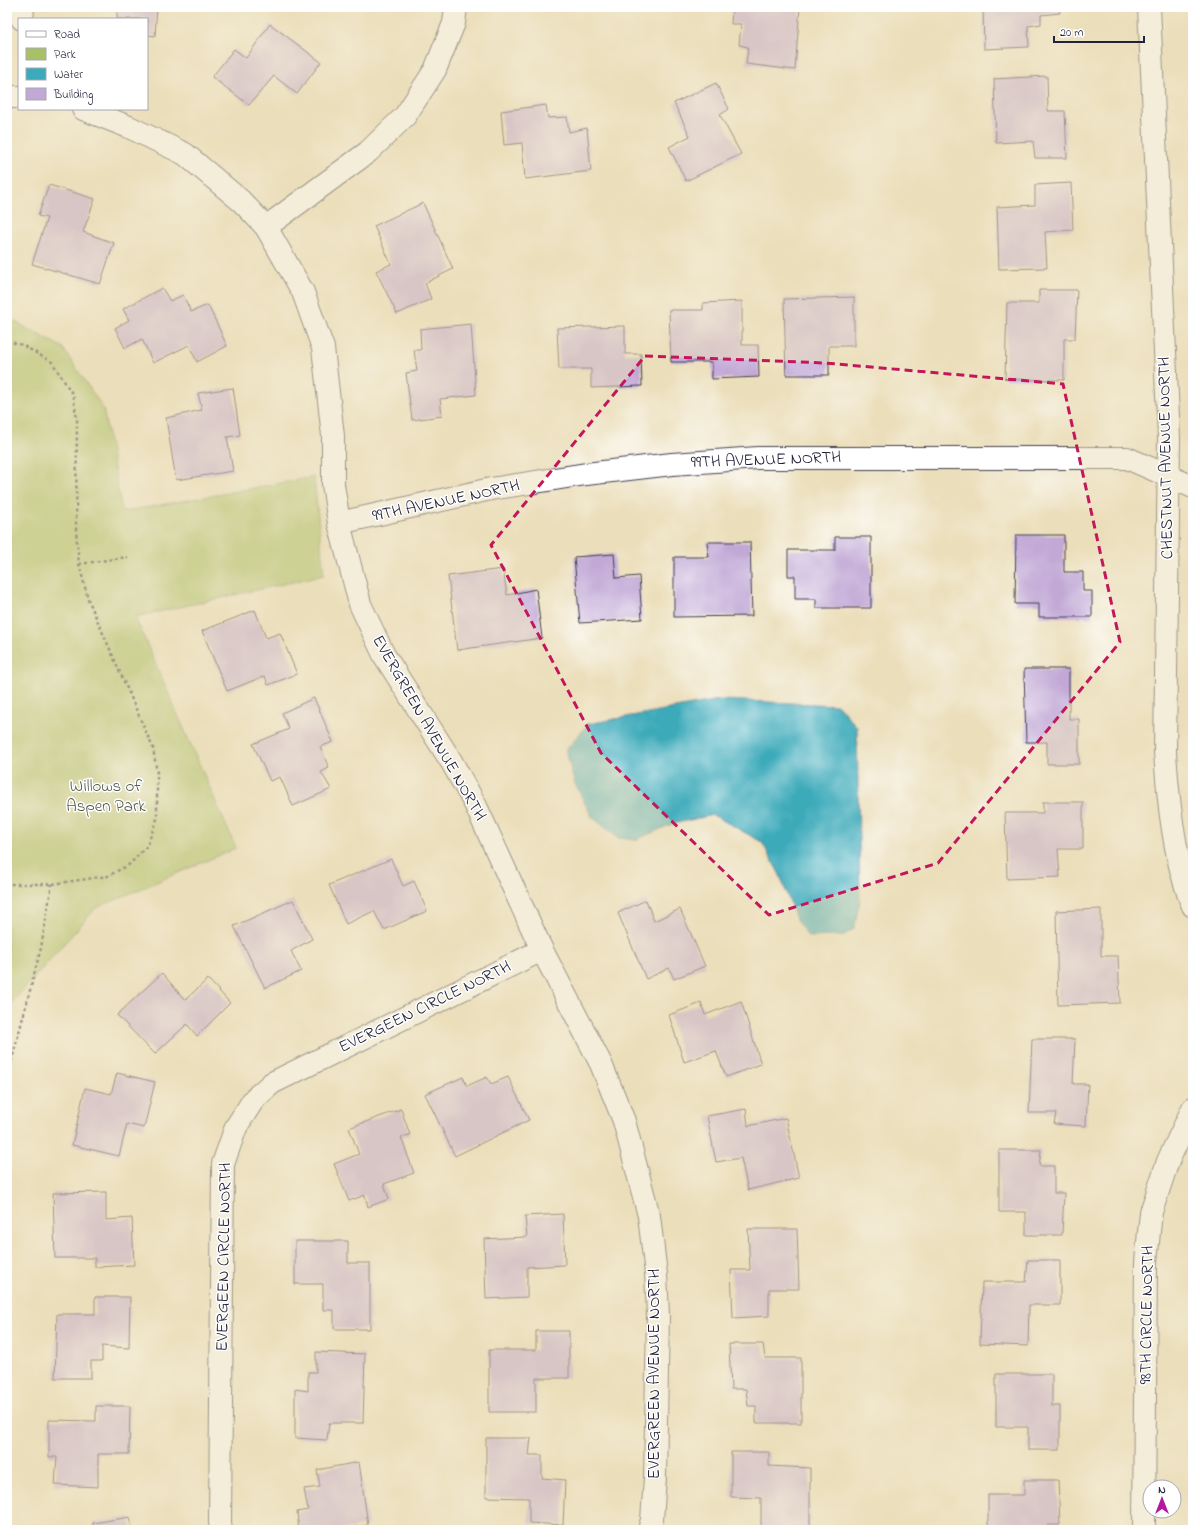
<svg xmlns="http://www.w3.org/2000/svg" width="1200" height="1537" font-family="'Indie Flower',sans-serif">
<rect width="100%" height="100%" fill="#fff"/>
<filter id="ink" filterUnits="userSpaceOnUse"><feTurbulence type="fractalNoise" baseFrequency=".025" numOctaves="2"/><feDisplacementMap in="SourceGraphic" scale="8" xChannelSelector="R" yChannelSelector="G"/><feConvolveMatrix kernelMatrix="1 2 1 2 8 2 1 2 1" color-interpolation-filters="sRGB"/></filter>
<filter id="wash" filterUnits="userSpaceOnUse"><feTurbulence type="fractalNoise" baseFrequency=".012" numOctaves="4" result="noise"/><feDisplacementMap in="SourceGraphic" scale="16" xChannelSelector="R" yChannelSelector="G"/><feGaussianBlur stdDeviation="0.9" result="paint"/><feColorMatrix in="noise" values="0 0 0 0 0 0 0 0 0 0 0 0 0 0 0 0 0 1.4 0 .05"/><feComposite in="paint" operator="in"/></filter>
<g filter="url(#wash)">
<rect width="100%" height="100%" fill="#ebdeba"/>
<path fill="#a9c166" stroke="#667250" d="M 10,319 L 62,347 L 103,408 L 122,512 L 314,477 L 324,575 L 135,617 L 236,848 L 96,908 L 7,1008 L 7,320 Z"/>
<path fill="#3caaba" stroke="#2f667a" d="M 719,700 L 838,705 L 857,727 L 860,900 L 854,929 L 843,936 L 808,937 L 796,919 L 780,875 L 762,842 L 713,815 L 672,824 L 636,840 L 618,838 L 592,817 L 574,782 L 566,750 L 588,724 Z"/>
<g id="blocks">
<g fill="#c1a8d5">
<path d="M 117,7 L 157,7 L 155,36 L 147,35 L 147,19 L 117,19 Z"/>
<path d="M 732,7 L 800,7 L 795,70 L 746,64 L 748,47 L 739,45 L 741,24 L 731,24 Z"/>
<path d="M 983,7 L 1059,7 L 1060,13 L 1041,15 L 1041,24 L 1028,26 L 1029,47 L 984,49 Z"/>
<path d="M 270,24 L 321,62 L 297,94 L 274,76 L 249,105 L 212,77 L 234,49 L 246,58 Z"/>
<path d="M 1047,76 L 1048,111 L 1065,111 L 1067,158 L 1035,158 L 1033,141 L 996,143 L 994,79 Z"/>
<path d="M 716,83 L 729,109 L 720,115 L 741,154 L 686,181 L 669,147 L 690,136 L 674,103 Z"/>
<path d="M 546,105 L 548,118 L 567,117 L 569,132 L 587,128 L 591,171 L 525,179 L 522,143 L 504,145 L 501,111 Z"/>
<path d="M 1071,183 L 1073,230 L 1045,232 L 1047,268 L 999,269 L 997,207 L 1035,205 L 1035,185 Z"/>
<path d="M 49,185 L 95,199 L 83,232 L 114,243 L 100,284 L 32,264 L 47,218 L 38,216 Z"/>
<path d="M 423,203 L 453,269 L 425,283 L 431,299 L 397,314 L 376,271 L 391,264 L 374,226 Z"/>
<path d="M 162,288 L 170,301 L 183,295 L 191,312 L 208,305 L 227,346 L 197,362 L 189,345 L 153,363 L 142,339 L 125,348 L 115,328 L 129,320 L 123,309 Z"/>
<path d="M 1039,290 L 1077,290 L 1075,339 L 1064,339 L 1064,380 L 1005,379 L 1007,303 L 1039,303 Z"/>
<path d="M 854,297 L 854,346 L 829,346 L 829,375 L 786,375 L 784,299 Z"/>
<path d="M 742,301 L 742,345 L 758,345 L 759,377 L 712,379 L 712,362 L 671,362 L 669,310 L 703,310 L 703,303 Z"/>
<path d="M 471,324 L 476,395 L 440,399 L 442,416 L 412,420 L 406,373 L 417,371 L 414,350 L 421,350 L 420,329 Z"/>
<path d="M 625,326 L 625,354 L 641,354 L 642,386 L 591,388 L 591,369 L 559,369 L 557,328 Z"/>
<path d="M 233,388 L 240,435 L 227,437 L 233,471 L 176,480 L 166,418 L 202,410 L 198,393 Z"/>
<path d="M 1016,535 L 1064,535 L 1064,572 L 1083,572 L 1083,591 L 1092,591 L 1092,617 L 1039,617 L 1039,604 L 1015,604 Z"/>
<path d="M 835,537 L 871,537 L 871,608 L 816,608 L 816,599 L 795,599 L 795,576 L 788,576 L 788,550 L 835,550 Z"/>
<path d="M 707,542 L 750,542 L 752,616 L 674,617 L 674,557 L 709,557 Z"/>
<path d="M 614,554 L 616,578 L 639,576 L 642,619 L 580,623 L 574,557 Z"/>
<path d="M 503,569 L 507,595 L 536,589 L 542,638 L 457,650 L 448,576 Z"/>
<path d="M 255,610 L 266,638 L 280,633 L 297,674 L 268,685 L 265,676 L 227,691 L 202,631 Z"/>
<path d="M 1024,669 L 1069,669 L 1069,719 L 1079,719 L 1079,764 L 1047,764 L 1047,742 L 1026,742 Z"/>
<path d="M 314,698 L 333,742 L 320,747 L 329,768 L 321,772 L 331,789 L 293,806 L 280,777 L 270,781 L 253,744 L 289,729 L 282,713 Z"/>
<path d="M 1043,802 L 1083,802 L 1083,849 L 1058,849 L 1060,877 L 1007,879 L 1005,813 L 1043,813 Z"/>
<path d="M 391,859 L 403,886 L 414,881 L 427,911 L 384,930 L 374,911 L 346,924 L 329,885 Z"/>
<path d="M 293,900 L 312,939 L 291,951 L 301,971 L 265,988 L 234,926 Z"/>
<path d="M 646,900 L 654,921 L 680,909 L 705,966 L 674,979 L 669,968 L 646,979 L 618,913 Z"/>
<path d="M 1101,909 L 1101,956 L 1118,956 L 1120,1003 L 1058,1005 L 1056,911 Z"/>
<path d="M 162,973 L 185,1000 L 208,979 L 230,1003 L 197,1036 L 187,1024 L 155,1054 L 117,1015 Z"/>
<path d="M 741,1001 L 761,1064 L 726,1077 L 716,1051 L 684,1062 L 669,1015 L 701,1003 L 705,1015 Z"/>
<path d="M 1032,1039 L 1075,1039 L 1073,1084 L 1088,1084 L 1086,1126 L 1054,1124 L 1056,1113 L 1029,1113 Z"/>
<path d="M 117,1073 L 155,1082 L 144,1128 L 127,1124 L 119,1156 L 72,1145 L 85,1088 L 111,1094 Z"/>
<path d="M 463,1077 L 467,1086 L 487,1077 L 491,1084 L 508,1077 L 529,1120 L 455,1156 L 425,1094 Z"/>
<path d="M 401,1109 L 410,1135 L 401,1137 L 414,1173 L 384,1184 L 389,1199 L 368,1207 L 365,1195 L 349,1201 L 334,1164 L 359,1154 L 349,1128 Z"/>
<path d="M 746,1109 L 748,1126 L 786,1118 L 799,1178 L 748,1190 L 741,1158 L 716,1162 L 707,1116 Z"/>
<path d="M 999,1150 L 1041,1150 L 1039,1166 L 1054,1166 L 1054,1193 L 1064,1193 L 1062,1235 L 1026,1235 L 1026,1212 L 999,1212 Z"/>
<path d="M 106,1192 L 106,1220 L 132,1218 L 134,1265 L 95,1267 L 95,1258 L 55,1258 L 53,1193 Z"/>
<path d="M 563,1214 L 565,1265 L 527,1267 L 527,1297 L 486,1299 L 484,1239 L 527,1237 L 525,1216 Z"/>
<path d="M 748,1229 L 797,1229 L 799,1289 L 769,1289 L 769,1316 L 733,1318 L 731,1270 L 750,1270 Z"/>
<path d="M 295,1241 L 348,1241 L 348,1263 L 370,1263 L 370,1329 L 334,1329 L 334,1310 L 323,1310 L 323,1284 L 295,1284 Z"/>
<path d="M 1028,1260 L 1060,1260 L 1060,1305 L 1029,1305 L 1028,1346 L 980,1344 L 982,1282 L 1026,1282 Z"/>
<path d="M 95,1297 L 130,1297 L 129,1348 L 102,1346 L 102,1361 L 91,1361 L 91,1378 L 55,1378 L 57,1314 L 95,1314 Z"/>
<path d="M 536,1331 L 569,1331 L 569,1378 L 536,1378 L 536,1412 L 489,1412 L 489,1350 L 536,1350 Z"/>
<path d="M 729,1344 L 763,1344 L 765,1358 L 801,1358 L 801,1423 L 756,1423 L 756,1406 L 748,1406 L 746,1389 L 731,1389 Z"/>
<path d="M 316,1352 L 365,1354 L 363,1423 L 329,1423 L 327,1440 L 295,1438 L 295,1389 L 308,1391 L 308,1372 L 316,1372 Z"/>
<path d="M 996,1374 L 1052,1374 L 1052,1406 L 1060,1406 L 1060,1450 L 1028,1450 L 1028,1427 L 996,1427 Z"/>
<path d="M 96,1406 L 130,1406 L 129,1454 L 98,1454 L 98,1487 L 55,1485 L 57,1457 L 49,1457 L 49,1420 L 96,1421 Z"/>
<path d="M 486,1438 L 531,1438 L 529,1455 L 542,1455 L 542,1478 L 565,1480 L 563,1525 L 529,1523 L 529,1498 L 486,1497 Z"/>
<path d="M 731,1452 L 769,1452 L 769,1466 L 810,1468 L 810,1530 L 761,1530 L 761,1498 L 731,1497 Z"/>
<path d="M 359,1462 L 368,1525 L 338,1530 L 299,1530 L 297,1512 L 308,1510 L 304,1489 L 320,1487 L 317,1470 Z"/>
<path d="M 1024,1480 L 1058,1480 L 1060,1525 L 1048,1525 L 1048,1530 L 988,1530 L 988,1495 L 1024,1495 Z"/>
<path d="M 130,1517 L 132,1530 L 94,1530 L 93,1523 Z"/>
</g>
</g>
</g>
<g filter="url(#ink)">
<use href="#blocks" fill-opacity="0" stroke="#403e4e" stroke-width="1"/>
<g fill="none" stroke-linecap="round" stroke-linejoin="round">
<g stroke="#403e4e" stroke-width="24">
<g id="street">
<path d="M 1149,7 L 1169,438 L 1165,752 C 1168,800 1174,861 1193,906"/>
<path d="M 22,19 L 23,7"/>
<path d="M 7,97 L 19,97"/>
<path d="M 83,109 L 129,127 L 185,154 L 241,201 L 266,227 L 303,292 L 323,348 L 333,436 L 333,484 L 339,523 L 360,604 L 384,655 L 451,761 L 475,804 L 542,950 L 601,1064 L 624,1121 L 649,1216 L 656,1274 L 658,1315 L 655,1478 L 652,1520 L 649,1530"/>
<path d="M 266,227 L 368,152 L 405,116 L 435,70 L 454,23 L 456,7"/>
<path d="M 339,523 L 491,489 L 586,474 L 672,464 L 758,458 L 1127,458 L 1193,487"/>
<path d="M 221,1530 L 220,1522 L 223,1164 L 236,1127 L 254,1099 L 272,1083 L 542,950"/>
<path d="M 1144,1530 L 1146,1262 L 1151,1212 L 1168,1161 L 1193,1108"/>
</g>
</g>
<g stroke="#403e4e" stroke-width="2.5" stroke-dasharray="3 3" stroke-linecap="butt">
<path d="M 7,341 L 22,345 L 52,362 L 73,395 L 77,420 L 76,531 L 79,564 L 88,599 L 153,748 L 157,773 L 157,819 L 147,846 L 130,864 L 108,876 L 52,884 L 7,884"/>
<path d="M 79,564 L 128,557"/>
<path d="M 7,1085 L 10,1067 L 41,948 L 52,884"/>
</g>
<use href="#street" stroke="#fff" stroke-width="22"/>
</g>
</g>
<path d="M0 0H1200V1537H0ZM 645,356 L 825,363 L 1063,384 L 1120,642 L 938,863 L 769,915 L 601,753 L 491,545 Z" fill="#ebdeba" fill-opacity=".55" fill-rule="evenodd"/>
<path fill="none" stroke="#c2185b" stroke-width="3" stroke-dasharray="8 5" stroke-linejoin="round" d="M 645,356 L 825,363 L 1063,384 L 1120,642 L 938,863 L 769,915 L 601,753 L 491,545 Z"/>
<g text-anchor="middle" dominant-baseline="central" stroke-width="3" stroke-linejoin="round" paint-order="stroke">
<g font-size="17" fill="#22223b" stroke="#fff">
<text transform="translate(1166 458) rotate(-91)">CHESTNUT AVENUE NORTH</text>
<text transform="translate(766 460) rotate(-2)">99TH AVENUE NORTH</text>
<text transform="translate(446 501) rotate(-12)">99TH AVENUE NORTH</text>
<text transform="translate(429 728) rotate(60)">EVERGREEN AVENUE NORTH</text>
<text transform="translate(425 1007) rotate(-26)">EVERGEEN CIRCLE NORTH</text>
<text transform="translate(224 1257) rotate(-89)">EVERGEEN CIRCLE NORTH</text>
<text transform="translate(1147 1315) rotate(-89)">98TH CIRCLE NORTH</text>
<text transform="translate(654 1374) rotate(-90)">EVERGREEN AVENUE NORTH</text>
</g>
<g font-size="17" fill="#515a4a" stroke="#fff">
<text x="106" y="786">Willows of<tspan x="106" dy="20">Aspen Park</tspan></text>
</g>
</g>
<rect width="1200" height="1537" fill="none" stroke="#fff" stroke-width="24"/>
<rect x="18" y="18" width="130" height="92" fill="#ffffff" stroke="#a7a7b1"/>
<rect x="26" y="31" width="20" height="6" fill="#ffffff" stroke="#a7a7b1"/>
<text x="54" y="38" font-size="12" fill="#22223b">Road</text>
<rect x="26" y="48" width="20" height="12" fill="#a9c166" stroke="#a7a7b1"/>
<text x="54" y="58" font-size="12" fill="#22223b">Park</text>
<rect x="26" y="68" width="20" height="12" fill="#3caaba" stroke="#a7a7b1"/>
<text x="54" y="78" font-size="12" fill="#22223b">Water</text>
<rect x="26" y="88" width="20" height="12" fill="#c1a8d5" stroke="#a7a7b1"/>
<text x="54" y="98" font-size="12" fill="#22223b">Building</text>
<g transform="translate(1162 1499)"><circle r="19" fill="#ffffff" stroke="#a7a7b1"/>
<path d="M0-3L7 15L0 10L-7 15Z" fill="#b5179e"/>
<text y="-6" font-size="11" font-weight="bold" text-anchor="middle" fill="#22223b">N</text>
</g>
<path d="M1054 36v6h90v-6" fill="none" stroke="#22223b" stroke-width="2"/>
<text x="1060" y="36" font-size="12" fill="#22223b" stroke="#ffffff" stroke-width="3" paint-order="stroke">20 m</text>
</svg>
